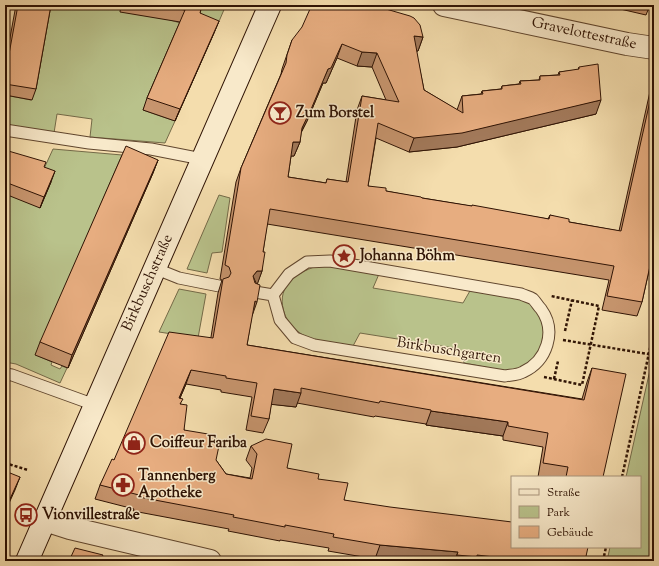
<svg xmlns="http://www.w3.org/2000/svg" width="659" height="566" font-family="'Sorts Mill Goudy',serif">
<rect width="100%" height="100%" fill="#f4ddad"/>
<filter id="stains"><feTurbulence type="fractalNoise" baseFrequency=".005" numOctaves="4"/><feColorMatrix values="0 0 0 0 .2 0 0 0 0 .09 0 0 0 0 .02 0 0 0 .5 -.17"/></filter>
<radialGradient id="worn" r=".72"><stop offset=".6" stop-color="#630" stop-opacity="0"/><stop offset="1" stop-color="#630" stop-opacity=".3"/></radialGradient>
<g fill="#b9c28b" stroke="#746a48">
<path d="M 49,5 L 121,5 L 180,23 L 143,110 L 175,121 L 165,143 L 90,137 L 92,119 L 57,114 L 54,133 L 5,125 L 5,95 L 31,100 Z"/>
<path d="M 199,5 L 226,5 L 214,33 L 194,24 Z"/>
<path d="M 53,149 L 122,155 L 36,355 L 52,362 L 51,365 L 60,369 L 62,366 L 67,368 L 60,383 L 16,364 L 5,362 L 5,194 L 42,173 Z"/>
<path d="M 219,195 L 230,198 L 222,252 L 212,253 L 207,273 L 187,269 Z"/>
<path d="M 317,266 L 326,266 L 379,274 L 373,288 L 463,303 L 471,289 L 516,297 L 530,303 L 541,317 L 545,338 L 538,355 L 523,368 L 505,371 L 464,363 L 460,349 L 360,333 L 353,346 C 338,343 316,343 303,335 C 295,330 288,323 285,315 C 275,288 293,274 317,266 Z"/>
<path d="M 179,289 L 206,294 L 198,338 L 159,332 Z"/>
<path d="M 654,352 L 654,561 L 607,561 L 610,547 L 640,547 L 640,477 L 626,477 Z"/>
</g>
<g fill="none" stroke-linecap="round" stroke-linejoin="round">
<g stroke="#60462e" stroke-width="13">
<g id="lane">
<path d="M 5,130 L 89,143 L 151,149 L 202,159"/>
<path d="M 154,268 L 179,278 L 219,286"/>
<path d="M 255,292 L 273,295 L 280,320 L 295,338 L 314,345 L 505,376 C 510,375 518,375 523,372 C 547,361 557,331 541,309 C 538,306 536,302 533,299 C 530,297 525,296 521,294 L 330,261 L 307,262 L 289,274 L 273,295"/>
<path d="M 5,374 L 12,375 L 95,405"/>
</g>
</g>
<g stroke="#60462e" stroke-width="24">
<g id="street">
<path d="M 444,5 L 627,44 L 654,48"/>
<path d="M 45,520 L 70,528 L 210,561"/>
</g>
</g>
<g stroke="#2f1304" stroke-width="24">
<path id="secondary" d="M 27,561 L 270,5"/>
</g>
<g stroke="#2f1304" stroke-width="2.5" stroke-dasharray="3 2" stroke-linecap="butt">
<path d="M 565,331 L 572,300"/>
<path d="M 563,340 L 654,355"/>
<path d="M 544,377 L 582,385 L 599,306 L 551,296"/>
<path d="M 554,379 L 558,361"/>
<path d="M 5,463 L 28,470"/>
<path d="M 622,477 L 654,330"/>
<path d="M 603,561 L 606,547"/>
</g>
<use href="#lane" stroke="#f8e9ca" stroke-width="11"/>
<use href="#street" stroke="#f8e9ca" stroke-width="22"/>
<use href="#secondary" stroke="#f8e9ca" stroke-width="22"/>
</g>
<g fill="#c7956e" stroke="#2f1304" fill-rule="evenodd">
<path d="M 16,5 L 51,5 L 36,89 L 32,100 L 5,95 L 5,65 Z"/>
<path d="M 80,5 L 90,5 L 89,6 Z"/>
<path d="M 121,5 L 202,5 L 200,13 L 214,33 L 175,121 L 143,110 L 147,98 L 180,22 L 120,12 Z"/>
<path d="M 603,5 L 650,5 L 646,15 Z"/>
<path d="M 423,37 L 418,51 L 416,51 L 424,90 L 457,110 L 462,96 L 481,94 L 482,91 L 501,89 L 502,86 L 519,84 L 520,81 L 539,80 L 540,76 L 558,75 L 559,72 L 578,70 L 579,67 L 596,114 L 457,147 L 409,152 L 376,138 L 368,186 L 386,191 L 422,198 L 548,219 L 550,215 L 569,222 L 619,231 L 651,87 L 654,79 L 654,248 L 642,302 L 637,316 L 602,310 L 609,280 L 267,224 L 263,252 L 262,271 L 257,284 L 247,345 L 582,399 L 587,382 L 592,368 L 603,477 L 538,477 L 543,447 L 503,440 L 503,436 L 426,425 L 426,424 L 375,416 L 374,417 L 297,403 L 296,407 L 271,404 L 269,419 L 263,433 L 246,430 L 252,397 L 221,392 L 221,390 L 186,384 L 180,398 L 184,430 L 216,460 L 226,474 L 250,478 L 252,468 L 246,460 L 251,446 L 287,468 L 318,479 L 344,500 L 585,561 L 395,561 L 375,559 L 328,551 L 329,548 L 280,540 L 280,541 L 228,531 L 229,529 L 133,511 L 134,509 L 95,499 L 100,485 L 114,460 L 211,337 L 218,293 L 222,280 L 220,279 L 236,182 L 241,168 L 281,74 L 282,69 L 292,40 ZM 337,58 L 357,66 L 372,67 L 386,100 L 362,96 L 357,110 L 346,182 L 327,179 L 326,183 L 288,177 L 291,156 L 294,156 L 300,142 L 301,133 L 307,121 L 323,83 L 326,83 Z"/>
<path d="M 5,150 L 44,167 L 51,182 L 40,208 L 5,194 Z"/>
<path d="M 158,160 L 153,173 L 68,368 L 35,355 L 40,342 Z"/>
</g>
<g fill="#a2795a" stroke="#2f1304">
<path d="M 219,21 L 214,33 L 175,121 L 180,109 Z"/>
<path d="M 414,36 L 423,37 L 418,51 L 408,51 Z"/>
<path d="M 342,44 L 337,58 L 326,83 L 323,83 L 307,121 L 296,142 L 302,128 L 328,69 Z"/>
<path d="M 362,52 L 377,53 L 372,67 L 357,66 Z"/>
<path d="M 601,100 L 596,114 L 457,147 L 409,152 L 414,138 Z"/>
<path d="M 293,142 L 300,142 L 294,156 L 288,156 Z"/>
<path d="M 158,160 L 153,173 L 68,368 L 72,355 Z"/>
<path d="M 55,171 L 51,182 L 40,208 L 44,197 Z"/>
<path d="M 257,271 L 262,271 L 257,285 L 253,276 Z"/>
<path d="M 255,301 L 257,302 L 252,316 Z"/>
<path d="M 191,370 L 186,384 L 174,412 L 179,398 Z"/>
<path d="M 274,389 L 301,393 L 296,407 L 268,404 Z"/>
<path d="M 431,411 L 508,422 L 503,436 L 426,425 Z"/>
<path d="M 20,477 L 15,490 L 5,512 L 5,510 Z"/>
<path d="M 380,545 L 458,552 L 454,561 L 395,561 L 375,559 Z"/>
<path d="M 457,555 L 477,555 L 528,561 L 455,561 Z"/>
</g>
<g fill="#e7ad80" stroke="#2f1304" fill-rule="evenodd">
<path d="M 18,5 L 51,5 L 36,89 L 5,84 L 5,76 Z"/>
<path d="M 155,5 L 202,5 L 200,13 L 219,21 L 180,109 L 147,98 L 185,10 Z"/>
<path d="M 313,5 L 366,5 L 386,9 L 410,16 L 414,18 L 420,25 L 423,37 L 414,36 L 424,90 L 463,113 L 462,96 L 483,94 L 482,91 L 502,89 L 502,86 L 521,84 L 520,81 L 540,80 L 540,76 L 560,75 L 559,72 L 579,69 L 579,67 L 598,64 L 601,100 L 462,133 L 414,138 L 378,123 L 368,186 L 386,188 L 386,191 L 421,197 L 422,198 L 472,206 L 472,205 L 549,219 L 550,215 L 569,219 L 569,222 L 621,231 L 654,83 L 654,248 L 642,302 L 607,296 L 614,266 L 270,209 L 263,252 L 265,252 L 262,271 L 257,271 L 253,276 L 255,283 L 260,285 L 257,302 L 255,301 L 247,345 L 584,400 L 592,368 L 626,374 L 603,477 L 566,477 L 568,467 L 543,463 L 548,433 L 508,426 L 508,422 L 431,411 L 431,410 L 380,401 L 379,403 L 301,388 L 301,393 L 274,389 L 269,419 L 251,416 L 257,383 L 226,378 L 226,376 L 191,370 L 179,398 L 183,399 L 180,404 L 187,405 L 184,430 L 208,434 L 220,441 L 216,460 L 226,474 L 252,479 L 257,454 L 251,446 L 266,439 L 292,444 L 287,468 L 319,474 L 318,479 L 348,483 L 344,500 L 390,507 L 512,522 L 512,547 L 588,547 L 585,561 L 528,561 L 477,555 L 477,557 L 457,555 L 458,552 L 380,545 L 333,537 L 334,534 L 285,525 L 285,527 L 233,517 L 234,515 L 139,497 L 139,495 L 100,485 L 112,459 L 114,460 L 169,332 L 213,338 L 223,279 L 229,277 L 231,273 L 229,267 L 225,265 L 241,168 L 286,63 L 287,55 L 292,40 L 302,27 L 310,9 ZM 342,44 L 362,52 L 377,53 L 399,102 L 362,96 L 348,182 L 327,179 L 326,183 L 288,177 L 293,142 L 300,142 L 302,128 L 312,107 L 328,69 L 331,68 Z"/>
<path d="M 126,146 L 158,160 L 72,355 L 40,342 Z"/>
<path d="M 5,150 L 46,162 L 44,167 L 55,171 L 44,197 L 5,182 Z"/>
<path d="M 5,471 L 20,477 L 5,510 Z"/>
<path d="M 75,548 L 103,555 L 102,557 L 118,561 L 69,561 Z"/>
</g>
<defs>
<g id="bar-ring" transform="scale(1.15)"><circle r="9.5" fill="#f8e9ca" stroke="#8f2418" stroke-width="1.5"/><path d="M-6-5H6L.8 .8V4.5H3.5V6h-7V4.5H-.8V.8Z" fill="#8f2418"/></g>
<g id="sight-ring" transform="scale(1.15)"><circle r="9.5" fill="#f8e9ca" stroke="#8f2418" stroke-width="1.5"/><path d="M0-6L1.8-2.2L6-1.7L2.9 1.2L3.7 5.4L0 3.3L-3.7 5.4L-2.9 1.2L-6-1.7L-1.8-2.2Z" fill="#8f2418"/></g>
<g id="shop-ring" transform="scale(1.15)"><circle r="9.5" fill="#f8e9ca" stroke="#8f2418" stroke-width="1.5"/><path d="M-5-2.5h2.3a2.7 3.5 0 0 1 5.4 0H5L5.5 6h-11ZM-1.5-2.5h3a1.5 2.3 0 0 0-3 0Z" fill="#8f2418"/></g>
<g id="pharmacy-ring" transform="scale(1.15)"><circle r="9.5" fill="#f8e9ca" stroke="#8f2418" stroke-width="1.5"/><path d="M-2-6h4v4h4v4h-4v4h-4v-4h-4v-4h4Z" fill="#8f2418"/></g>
<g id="bus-ring" transform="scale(1.15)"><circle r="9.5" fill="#f8e9ca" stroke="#8f2418" stroke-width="1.5"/><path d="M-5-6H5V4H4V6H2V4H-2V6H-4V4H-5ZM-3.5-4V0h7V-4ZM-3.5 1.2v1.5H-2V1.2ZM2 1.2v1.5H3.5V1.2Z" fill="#8f2418"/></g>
</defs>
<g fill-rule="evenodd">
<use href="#bar-ring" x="280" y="113"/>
<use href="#sight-ring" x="344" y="256"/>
<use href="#shop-ring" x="134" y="443"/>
<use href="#pharmacy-ring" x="123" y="485"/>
<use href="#bus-ring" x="26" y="515"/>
</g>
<g text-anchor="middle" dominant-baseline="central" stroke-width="3" stroke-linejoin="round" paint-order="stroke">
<g font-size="15" fill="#2f1304" stroke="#f8e9ca">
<text transform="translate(584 34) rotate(12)">Gravelottestraße</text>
<text transform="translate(148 283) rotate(-66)">Birkbuschstraße</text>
<text transform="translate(449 351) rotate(9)">Birkbuschgarten</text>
</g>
<g font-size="15" font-weight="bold" fill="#2f1304" stroke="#f8e9ca" text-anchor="start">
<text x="296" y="113">Zum Borstel</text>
<text x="360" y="256">Johanna Böhm</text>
<text x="150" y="443">Coiffeur Fariba</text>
<text x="138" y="476">Tannenberg<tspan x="138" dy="17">Apotheke</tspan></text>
<text x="42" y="515">Vionvillestraße</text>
</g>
</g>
<rect width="659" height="566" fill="none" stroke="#f4ddad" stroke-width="20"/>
<rect x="6" y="6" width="647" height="554" fill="none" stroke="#2f1304" stroke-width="2"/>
<rect x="10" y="10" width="639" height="546" fill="none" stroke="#2f1304"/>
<rect x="511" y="476" width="130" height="72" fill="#f8e9ca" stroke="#a8937b"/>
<rect x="519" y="489" width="20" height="6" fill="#f8e9ca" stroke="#a8937b"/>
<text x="547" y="496" font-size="12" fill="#2f1304">Straße</text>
<rect x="519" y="506" width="20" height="12" fill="#b9c28b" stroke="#a8937b"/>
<text x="547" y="516" font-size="12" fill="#2f1304">Park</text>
<rect x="519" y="526" width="20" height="12" fill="#e7ad80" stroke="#a8937b"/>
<text x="547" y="536" font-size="12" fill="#2f1304">Gebäude</text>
<rect width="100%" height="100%" filter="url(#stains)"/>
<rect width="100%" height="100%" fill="url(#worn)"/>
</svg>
